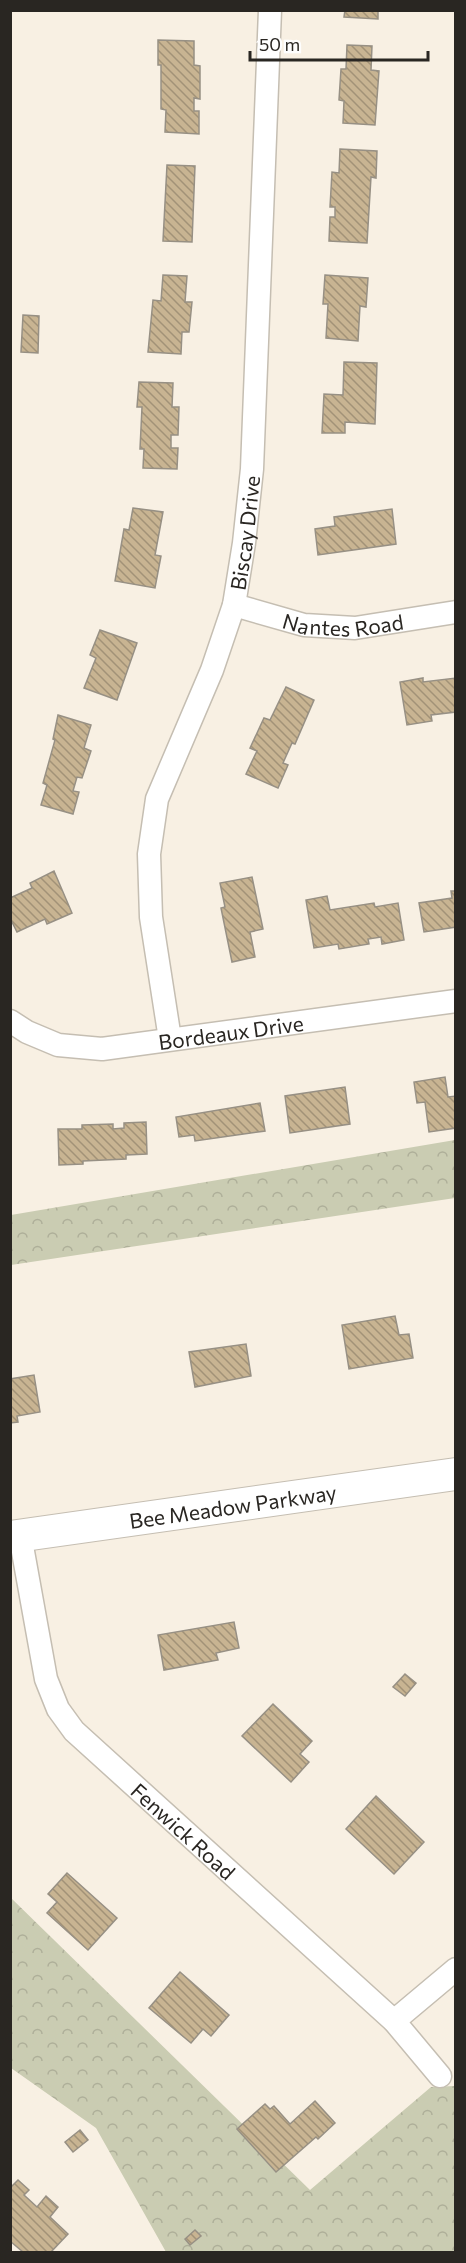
<svg xmlns="http://www.w3.org/2000/svg" width="466" height="2263" font-family="Commissioner,sans-serif">
<defs>
<pattern id="forest-crowns" width="20" height="18" patternUnits="userSpaceOnUse" patternTransform="scale(1.5)"><rect width="20" height="18" fill="#caccb2"/><path d="M2 6a3 3 0 1 1 6 0M12 15a3 3 0 1 1 6 0" fill="none" stroke="#aeaf99"/></pattern>
<pattern id="building-back-hatch" width="6" height="6" patternUnits="userSpaceOnUse" patternTransform="scale(1.5)"><rect width="6" height="6" fill="#c8b492"/><path d="M-1 5l2 2M0 0l6 6M5-1l2 2" fill="none" stroke="#a29277"/></pattern>
</defs>
<rect width="100%" height="100%" fill="#f8f0e3"/>
<g fill="url(#forest-crowns)">
<path d="M 455,1140 L 455,1198 L 11,1265 L 11,1215 Z"/>
<path d="M 10,1897 L 310,2190 L 431,2087 L 455,2086 L 455,2252 L 166,2252 L 96,2128 L 11,2068 Z"/>
</g>
<g fill="url(#building-back-hatch)" stroke="#979084" stroke-width="1.5">
<path d="M 345,10 L 378,10 L 378,19 L 344,17 Z"/>
<path d="M 158,40 L 194,41 L 194,65 L 200,66 L 200,99 L 194,98 L 194,111 L 199,111 L 199,134 L 165,132 L 166,110 L 161,109 L 161,65 L 158,65 Z"/>
<path d="M 347,45 L 372,46 L 371,70 L 379,71 L 375,125 L 343,123 L 344,101 L 339,100 L 341,69 L 346,69 Z"/>
<path d="M 340,149 L 377,151 L 376,178 L 371,177 L 367,243 L 329,241 L 330,217 L 335,217 L 335,207 L 330,207 L 332,172 L 339,173 Z"/>
<path d="M 167,165 L 195,166 L 192,242 L 163,241 Z"/>
<path d="M 163,275 L 187,276 L 185,302 L 192,302 L 189,332 L 182,332 L 181,354 L 148,352 L 153,300 L 161,301 Z"/>
<path d="M 325,275 L 368,278 L 366,307 L 360,306 L 358,341 L 326,338 L 328,304 L 323,304 Z"/>
<path d="M 23,315 L 39,316 L 38,353 L 21,352 Z"/>
<path d="M 344,362 L 377,363 L 375,424 L 345,422 L 345,433 L 322,433 L 324,394 L 343,395 Z"/>
<path d="M 139,382 L 173,383 L 172,407 L 179,407 L 178,435 L 171,435 L 171,448 L 178,448 L 177,469 L 143,468 L 144,449 L 140,449 L 142,407 L 137,407 Z"/>
<path d="M 133,508 L 163,512 L 155,555 L 161,556 L 155,588 L 115,581 L 124,529 L 129,530 Z"/>
<path d="M 392,509 L 396,544 L 318,555 L 315,529 L 335,526 L 334,517 Z"/>
<path d="M 100,630 L 137,643 L 117,700 L 84,688 L 96,658 L 90,655 Z"/>
<path d="M 423,678 L 423,682 L 456,678 L 456,712 L 431,715 L 432,721 L 407,725 L 400,682 Z"/>
<path d="M 286,687 L 314,700 L 295,744 L 292,743 L 283,763 L 288,765 L 278,788 L 246,774 L 257,751 L 250,748 L 264,718 L 270,720 Z"/>
<path d="M 58,715 L 91,725 L 84,748 L 91,751 L 82,778 L 77,777 L 73,791 L 79,792 L 73,814 L 41,805 L 47,785 L 43,783 L 55,740 L 53,739 Z"/>
<path d="M 54,871 L 72,913 L 47,924 L 45,919 L 17,932 L 10,918 L 10,898 L 32,888 L 30,883 Z"/>
<path d="M 252,877 L 263,929 L 250,932 L 255,957 L 232,962 L 221,908 L 225,907 L 220,883 Z"/>
<path d="M 451,891 L 456,891 L 456,927 L 424,932 L 419,903 L 452,898 Z"/>
<path d="M 327,896 L 330,910 L 374,903 L 375,907 L 398,903 L 404,940 L 382,944 L 381,937 L 368,939 L 369,944 L 339,949 L 338,944 L 314,948 L 306,900 Z"/>
<path d="M 445,1077 L 448,1097 L 456,1096 L 456,1128 L 429,1132 L 425,1102 L 417,1103 L 414,1082 Z"/>
<path d="M 345,1087 L 350,1124 L 290,1133 L 285,1096 Z"/>
<path d="M 260,1103 L 265,1131 L 195,1141 L 194,1135 L 179,1137 L 176,1117 Z"/>
<path d="M 146,1122 L 147,1154 L 126,1155 L 126,1159 L 83,1161 L 83,1164 L 59,1165 L 58,1129 L 82,1129 L 82,1125 L 113,1124 L 113,1129 L 124,1128 L 124,1123 Z"/>
<path d="M 395,1316 L 399,1335 L 409,1334 L 413,1358 L 349,1369 L 342,1325 Z"/>
<path d="M 246,1344 L 251,1376 L 195,1387 L 189,1352 Z"/>
<path d="M 34,1375 L 40,1412 L 17,1416 L 18,1422 L 10,1423 L 10,1379 Z"/>
<path d="M 234,1622 L 239,1648 L 216,1653 L 218,1660 L 164,1670 L 158,1635 Z"/>
<path d="M 405,1674 L 416,1683 L 405,1696 L 393,1687 Z"/>
<path d="M 273,1704 L 312,1741 L 300,1754 L 309,1762 L 291,1782 L 242,1736 Z"/>
<path d="M 376,1796 L 424,1842 L 394,1874 L 346,1829 Z"/>
<path d="M 67,1873 L 117,1918 L 88,1950 L 47,1913 L 57,1902 L 48,1894 Z"/>
<path d="M 180,1972 L 229,2015 L 211,2036 L 203,2029 L 191,2043 L 149,2008 Z"/>
<path d="M 315,2101 L 335,2123 L 318,2139 L 316,2137 L 276,2172 L 237,2129 L 265,2104 L 270,2109 L 274,2106 L 290,2124 Z"/>
<path d="M 80,2130 L 88,2140 L 73,2152 L 65,2142 Z"/>
<path d="M 18,2180 L 29,2190 L 24,2195 L 37,2207 L 46,2196 L 58,2207 L 50,2217 L 68,2234 L 51,2252 L 23,2252 L 10,2241 L 10,2188 Z"/>
<path d="M 195,2230 L 201,2236 L 190,2245 L 185,2239 Z"/>
</g>
<g fill="none" stroke-linecap="round" stroke-linejoin="round">
<g stroke="#c5beb2" stroke-width="25">
<g id="street">
<path id="s1" d="M 234,605 L 304,625 L 355,628 L 456,612"/>
<path id="s2" d="M 10,1021 L 27,1032 L 58,1045 L 102,1049 L 456,1001"/>
<path id="s3" d="M 170,1039 L 151,917 L 149,854 L 157,799 L 212,670 L 234,605 L 244,543 L 252,469 L 270,10"/>
<path id="s4" d="M 20,1535 L 46,1679 L 58,1709 L 74,1731 L 394,2021 L 440,2076"/>
<path d="M 394,2021 L 456,1969"/>
</g>
</g>
<g stroke="#c5beb2" stroke-width="34">
<g id="secondary">
<path id="s5" d="M 10,1537 L 456,1474"/>
</g>
</g>
<use href="#street" stroke="#fff" stroke-width="22"/>
<use href="#secondary" stroke="#fff" stroke-width="32"/>
</g>
<g text-anchor="middle" dominant-baseline="central" stroke-width="6" stroke-linejoin="round" paint-order="stroke">
<g font-size="21" fill="#292622" stroke="#fefefe">
<text stroke="none"><textPath href="#s3" startOffset="524">Biscay Drive</textPath></text>
<text stroke="none"><textPath href="#s1" startOffset="112">Nantes Road</textPath></text>
<text stroke="none"><textPath href="#s2" startOffset="228">Bordeaux Drive</textPath></text>
<text stroke="none"><textPath href="#s5" startOffset="225">Bee Meadow Parkway</textPath></text>
<text stroke="none"><textPath href="#s4" startOffset="354">Fenwick Road</textPath></text>
</g>
</g>
<rect width="466" height="2263" fill="none" stroke="#292622" stroke-width="24"/>
<path d="M250 51v9h178v-9" fill="none" stroke="#292622" stroke-width="3"/>
<text x="259" y="51" font-size="18" fill="#292622" stroke="#fefefe" stroke-width="4.5" paint-order="stroke">50 m</text>
</svg>
